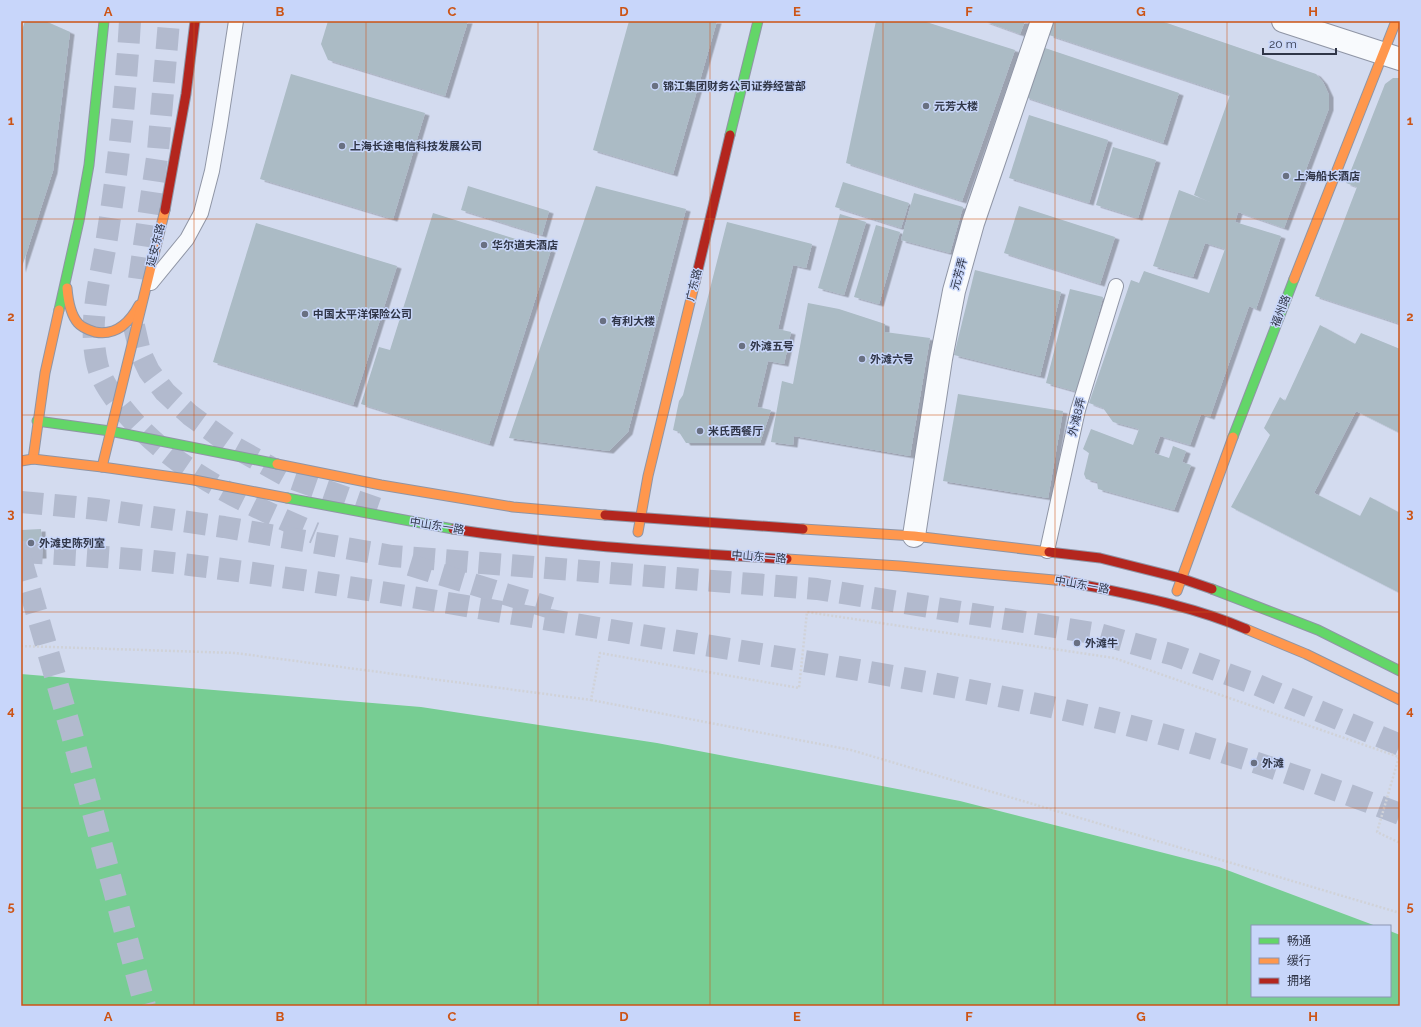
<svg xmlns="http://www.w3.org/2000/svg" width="1421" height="1027" font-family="Raleway,'Noto Sans SC',sans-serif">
<defs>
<filter id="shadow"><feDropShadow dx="4.5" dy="2.5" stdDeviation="0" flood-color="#0004"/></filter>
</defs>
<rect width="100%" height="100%" fill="#d3dbef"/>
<path fill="#77cd93" d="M 21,674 L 421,707 L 657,743 L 960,801 L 1219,867 L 1376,926 L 1252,926 L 1252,996 L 1390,996 L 1390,931 L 1400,935 L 1400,1006 L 21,1006 Z"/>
<g fill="#abbbc5" filter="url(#shadow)">
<path d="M 25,21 L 45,21 L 70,32 L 53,171 L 21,270 L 21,33 Z"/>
<path d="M 328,21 L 468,21 L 445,96 L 328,60 L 321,44 Z"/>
<path d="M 629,21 L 717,21 L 673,174 L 593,150 Z"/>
<path d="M 876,21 L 923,21 L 1015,50 L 962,201 L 846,163 Z"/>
<path d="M 984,21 L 1025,21 L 1020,34 Z"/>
<path d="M 1054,21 L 1161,21 L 1316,74 L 1323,82 L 1329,95 L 1329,108 L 1284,228 L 1238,212 L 1235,222 L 1281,236 L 1256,309 L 1249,306 L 1210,417 L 1201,414 L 1190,445 L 1160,436 L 1154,453 L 1169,458 L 1173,446 L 1186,451 L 1182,462 L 1191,465 L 1174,510 L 1098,489 L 1097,482 L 1086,479 L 1084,474 L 1089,453 L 1083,449 L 1091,429 L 1133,445 L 1139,429 L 1113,422 L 1103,408 L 1089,403 L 1131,280 L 1139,283 L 1144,271 L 1209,293 L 1225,249 L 1205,243 L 1193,277 L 1153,266 L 1179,190 L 1210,202 L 1194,195 L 1230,95 L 1049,35 Z"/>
<path d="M 1042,47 L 1179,93 L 1163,143 L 1025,97 Z"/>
<path d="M 291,74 L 425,113 L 393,219 L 260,179 Z"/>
<path d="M 1393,78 L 1400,78 L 1400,324 L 1315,296 L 1357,187 L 1346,183 L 1385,84 Z"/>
<path d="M 1029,115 L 1108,140 L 1089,203 L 1009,178 Z"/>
<path d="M 1113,147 L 1156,160 L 1138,218 L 1096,205 Z"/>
<path d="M 843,182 L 909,203 L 901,228 L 835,207 Z"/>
<path d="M 468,186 L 549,211 L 542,235 L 461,210 Z"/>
<path d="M 596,186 L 686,209 L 628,432 L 609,451 L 509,438 Z"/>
<path d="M 914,193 L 963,207 L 950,253 L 901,240 Z"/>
<path d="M 1019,206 L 1115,237 L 1100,284 L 1004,253 Z"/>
<path d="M 433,213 L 551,250 L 489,444 L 361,404 L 379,347 L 390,350 Z"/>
<path d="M 840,214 L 866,222 L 844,295 L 818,288 Z"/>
<path d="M 727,222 L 812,244 L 806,268 L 793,265 L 778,329 L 791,332 L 784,364 L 768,361 L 757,407 L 771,410 L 760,443 L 686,443 L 679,432 L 673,430 L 679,401 L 683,395 Z"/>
<path d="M 256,223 L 397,266 L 353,405 L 213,362 Z"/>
<path d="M 876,225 L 900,232 L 879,304 L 854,297 Z"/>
<path d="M 975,270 L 1061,292 L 1040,376 L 954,355 Z"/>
<path d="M 1070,289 L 1103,297 L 1078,392 L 1046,383 Z"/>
<path d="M 808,303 L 839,309 L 885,324 L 885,332 L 930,338 L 910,456 L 794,436 L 793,445 L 771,442 L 782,381 L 793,384 Z"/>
<path d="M 1320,325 L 1355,344 L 1361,333 L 1400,349 L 1400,433 L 1356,411 L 1314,493 L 1360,516 L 1370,497 L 1400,513 L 1400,593 L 1231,507 L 1270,435 L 1264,428 L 1280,397 L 1285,401 Z"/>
<path d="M 958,394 L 1063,411 L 1048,498 L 943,481 Z"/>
<path d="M 41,529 L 42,556 L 21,557 L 21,530 Z"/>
</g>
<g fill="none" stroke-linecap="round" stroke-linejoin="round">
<g stroke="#b2bace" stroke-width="22" stroke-dasharray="22 11" stroke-linecap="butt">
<path d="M 130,21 C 126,91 119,161 108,231 C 102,274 87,319 97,363 C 100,378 110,392 119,404 C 167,467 243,503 315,533"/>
<path d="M 139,279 L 158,151 L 169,21"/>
<path d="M 134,326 L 140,352 L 149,371 L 165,392 L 190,415 L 234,447 L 290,478 L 379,509"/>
<path d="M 21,502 L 97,509 L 224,527 L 392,556 L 817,589 L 1099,634 L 1174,655 L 1255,684 L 1400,745"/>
<path d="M 21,552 C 77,555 134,558 190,565 C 333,582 475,608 617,631 C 782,658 948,681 1111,721 C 1209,745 1306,778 1400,814"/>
<path d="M 410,565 L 551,608"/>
</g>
<path stroke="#b2bace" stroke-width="22" stroke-dasharray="22 11" stroke-linecap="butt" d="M 21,559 L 71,731 L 145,1006"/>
<g stroke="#8f95a5" stroke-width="16">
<g id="lane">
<path d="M 151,283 L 187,239 L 201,213 L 212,171 L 220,125 L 236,21"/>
<path d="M 1047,551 L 1078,410 L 1116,286"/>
</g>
</g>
<g stroke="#8f95a5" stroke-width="24">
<g id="street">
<path d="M 1283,21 L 1400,59"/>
<path d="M 914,536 L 941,359 L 954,291 L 973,223 L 1042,21"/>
</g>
</g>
<g stroke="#8f95a5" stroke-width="11">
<g id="fast">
<path d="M 730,135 L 758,21"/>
<path d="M 59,310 L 79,221 L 89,165 L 104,21"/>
<path d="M 37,421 L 110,431 L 277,464"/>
<path d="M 1233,437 L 1294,279"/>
<path d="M 287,498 L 453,529"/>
<path d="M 1212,589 L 1318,630 L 1400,671"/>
</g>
</g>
<g stroke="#8f95a5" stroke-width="11">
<g id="slow">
<path d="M 1294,279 L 1396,21"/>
<path d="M 67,288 C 68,300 70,314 78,323 C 82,328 89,330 95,332 C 116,336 130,322 139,305"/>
<path d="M 33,459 L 45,373 L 59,310"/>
<path d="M 21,461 L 33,459 L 102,467 L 165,210"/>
<path d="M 277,464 L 381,485 L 513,507 L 605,515"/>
<path d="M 102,467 L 194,480 L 287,498"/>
<path d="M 803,529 L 914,536 L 1049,552"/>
<path d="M 638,532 L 648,476 L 695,282"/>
<path d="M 787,559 L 900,566 L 1065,581"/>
<path d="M 1177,591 L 1233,437"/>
<path d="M 1246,629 L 1306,654 L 1400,700"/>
</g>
</g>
<g stroke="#8f95a5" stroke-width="11">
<g id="jam">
<path d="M 165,210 L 186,94 L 195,21"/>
<path d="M 695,282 L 730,135"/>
<path d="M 605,515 L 803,529"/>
<path d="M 453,529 C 564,546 675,552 787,559"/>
<path d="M 1049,552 L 1100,558 L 1180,578 L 1212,589"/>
<path d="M 1065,581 C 1126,594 1188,604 1246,629"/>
</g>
</g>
<g stroke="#d0d2d8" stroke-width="2.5" stroke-dasharray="2 2" stroke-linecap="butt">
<path d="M 21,646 L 235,653 L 591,700 L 600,653 L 799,688 L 807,612 L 1114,658 L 1399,757 L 1377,832 L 1400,843"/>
<path d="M 591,700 L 851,750 L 1400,913"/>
</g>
<use href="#lane" stroke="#f8fafd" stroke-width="14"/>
<use href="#street" stroke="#f8fafd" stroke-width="22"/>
<use href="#fast" stroke="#63d668" stroke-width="9"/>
<use href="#slow" stroke="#ff974d" stroke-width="9"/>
<use href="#jam" stroke="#b3261e" stroke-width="9"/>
</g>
<path fill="none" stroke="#cc5415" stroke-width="1" stroke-opacity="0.55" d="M 194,21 L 194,1006M 366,21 L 366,1006M 538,21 L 538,1006M 710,21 L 710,1006M 883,21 L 883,1006M 1055,21 L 1055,1006M 1227,21 L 1227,1006M 21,219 L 1400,219M 21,415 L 1400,415M 21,612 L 1400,612M 21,808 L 1400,808"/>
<g fill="#697082" stroke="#c8d6fa" stroke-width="1.5">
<circle cx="655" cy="86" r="4"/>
<circle cx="926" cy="106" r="4"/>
<circle cx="342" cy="146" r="4"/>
<circle cx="1286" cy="176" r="4"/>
<circle cx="484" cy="245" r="4"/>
<circle cx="305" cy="314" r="4"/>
<circle cx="603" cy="321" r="4"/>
<circle cx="742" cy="346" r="4"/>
<circle cx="862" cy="359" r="4"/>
<circle cx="700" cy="431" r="4"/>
<circle cx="31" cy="543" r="4"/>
<circle cx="1077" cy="643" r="4"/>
<circle cx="1254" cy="763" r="4"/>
</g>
<g text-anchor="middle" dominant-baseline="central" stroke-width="3" stroke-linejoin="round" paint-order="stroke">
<g font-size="11" font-weight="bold" fill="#303648" stroke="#c8d6fa" text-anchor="start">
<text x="663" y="86">锦江集团财务公司证券经营部</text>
<text x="934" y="106">元芳大楼</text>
<text x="350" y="146">上海长途电信科技发展公司</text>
<text x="1294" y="176">上海船长酒店</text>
<text x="492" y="245">华尔道夫酒店</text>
<text x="313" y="314">中国太平洋保险公司</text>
<text x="611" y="321">有利大楼</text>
<text x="750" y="346">外滩五号</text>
<text x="870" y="359">外滩六号</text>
<text x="708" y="431">米氏西餐厅</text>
<text x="39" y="543">外滩史陈列室</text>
<text x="1085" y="643">外滩牛</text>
<text x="1262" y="763">外滩</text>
</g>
<g font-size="11" fill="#303648" stroke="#c8d6fa">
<text transform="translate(156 245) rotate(-76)">延安东路</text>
<text transform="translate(959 274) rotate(-75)">元芳弄</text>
<text transform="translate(694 285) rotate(-76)">广东路</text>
<text transform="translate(1281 311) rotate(-69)">福州路</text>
<text transform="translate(1077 417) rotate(-76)">外滩8弄</text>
<text transform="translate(437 526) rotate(9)">中山东一路</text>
<text transform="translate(759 557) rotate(4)">中山东一路</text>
<text transform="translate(1082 585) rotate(10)">中山东一路</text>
</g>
</g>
<rect width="1421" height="1027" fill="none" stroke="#c8d6fa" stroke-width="44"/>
<rect x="1251" y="925" width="140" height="72" fill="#c8d6fa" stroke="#8b96b3"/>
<rect x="1259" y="938" width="20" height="6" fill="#63d668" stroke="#8b96b3"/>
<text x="1287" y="945" font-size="12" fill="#303648">畅通</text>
<rect x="1259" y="958" width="20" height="6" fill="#ff974d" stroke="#8b96b3"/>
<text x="1287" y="965" font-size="12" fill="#303648">缓行</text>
<rect x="1259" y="978" width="20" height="6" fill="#b3261e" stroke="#8b96b3"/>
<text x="1287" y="985" font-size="12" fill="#303648">拥堵</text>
<path d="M1263 48v6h73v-6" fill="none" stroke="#303648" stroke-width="2"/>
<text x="1269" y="48" font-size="12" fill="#303648" stroke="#c8d6fa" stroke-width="3" paint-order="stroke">20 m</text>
<rect x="22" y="22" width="1377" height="983" fill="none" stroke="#cc5415" stroke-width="1.5"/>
<g font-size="13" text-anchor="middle" font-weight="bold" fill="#cc5415">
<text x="108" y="16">A</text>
<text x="280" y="16">B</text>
<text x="452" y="16">C</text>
<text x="624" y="16">D</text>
<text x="797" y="16">E</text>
<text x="969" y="16">F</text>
<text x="1141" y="16">G</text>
<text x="1313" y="16">H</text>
<text x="11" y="125">1</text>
<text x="1410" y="125">1</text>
<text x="11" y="321">2</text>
<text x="1410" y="321">2</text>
<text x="11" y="518">3</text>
<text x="1410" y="518">3</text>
<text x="11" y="715">4</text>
<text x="1410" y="715">4</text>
<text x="11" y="911">5</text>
<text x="1410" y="911">5</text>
<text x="108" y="1021">A</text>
<text x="280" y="1021">B</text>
<text x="452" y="1021">C</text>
<text x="624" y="1021">D</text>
<text x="797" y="1021">E</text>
<text x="969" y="1021">F</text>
<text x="1141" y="1021">G</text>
<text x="1313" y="1021">H</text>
</g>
</svg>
